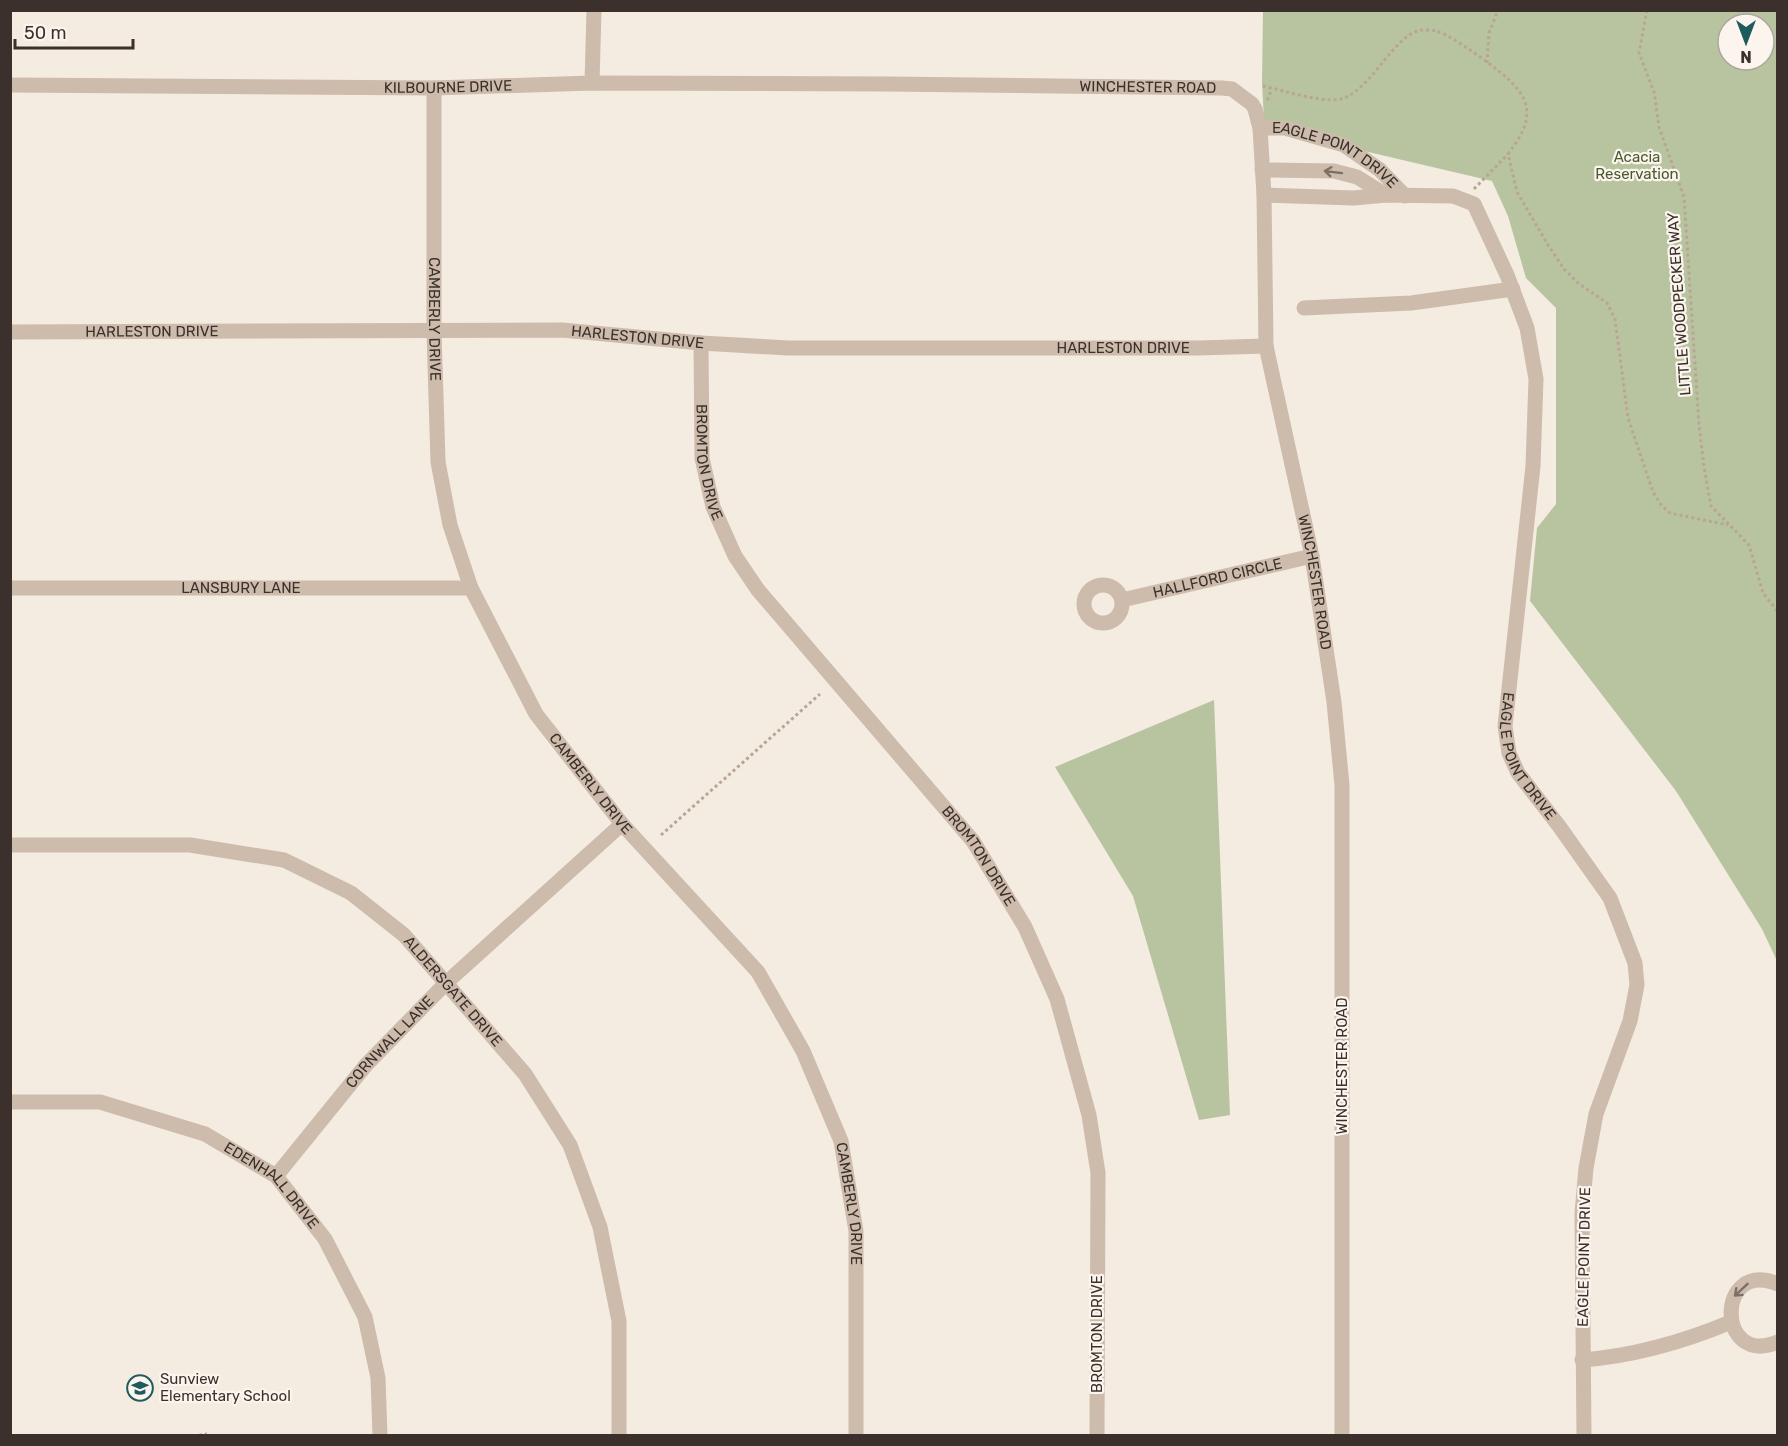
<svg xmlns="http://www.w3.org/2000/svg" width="1788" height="1446" font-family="Rubik,sans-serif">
<rect width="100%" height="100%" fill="#f4ebe1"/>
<g fill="#b8c4a0" fill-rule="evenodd">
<path d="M 1263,11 L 1777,11 L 1777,961 L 1762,929 L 1676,791 L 1530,601 L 1537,528 L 1556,504 L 1556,308 L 1526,278 L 1508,216 L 1492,181 L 1283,132 L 1264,120 L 1262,83 ZM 1728,24 L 1764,24 L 1764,60 L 1728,60 Z"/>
<path d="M 1214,700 L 1230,1115 L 1199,1120 L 1133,896 L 1055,767 Z"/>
</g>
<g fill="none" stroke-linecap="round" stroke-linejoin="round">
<g stroke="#b9a596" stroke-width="3" stroke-dasharray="3 3" stroke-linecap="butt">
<path d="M 1647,10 L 1639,53 L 1654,92 L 1659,127 L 1684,197 L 1699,425 L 1704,467 L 1711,506 L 1749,545 L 1763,593 L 1778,612"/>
<path d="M 1487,63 L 1489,33 L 1498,10"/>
<path d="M 1263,86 C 1283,90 1326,105 1344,98 C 1373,87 1396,32 1422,30 C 1426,30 1432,30 1436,31 C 1452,35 1503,72 1514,85 C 1519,90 1524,98 1526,105 C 1530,124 1519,139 1508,154 L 1517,192 L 1548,245 L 1564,269 L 1578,283 L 1607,303 L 1615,319 L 1628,418 L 1653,492 L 1661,505 L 1670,513 L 1728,525"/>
<path d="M 1267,100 L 1270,95 L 1270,87"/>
<path d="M 1474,189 L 1508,154"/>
<path d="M 661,835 L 820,694"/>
<path d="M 193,1436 L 207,1434"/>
</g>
<g stroke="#cdbbac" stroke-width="15">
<path d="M 592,83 L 594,10"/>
<path id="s1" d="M 10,85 L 434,88 L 592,83 L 887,84 L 1222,88 L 1232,89 L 1252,104 L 1255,109 L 1260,128 L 1264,195 L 1266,346 L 1312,556 L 1334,702 L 1342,785 L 1342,1436"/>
<path id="s2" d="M 434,88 L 434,332 L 438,462 L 450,525 L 471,588 L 536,714 L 622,824 L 758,972 L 803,1051 L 841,1141 L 856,1231 L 856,1436"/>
<path id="s3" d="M 1260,128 L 1285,128 L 1344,145 L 1380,170 L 1405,196"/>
<path d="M 1262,170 L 1334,171 L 1357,177 L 1386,195"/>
<path id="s4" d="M 1264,195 L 1354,198 L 1386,195 L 1453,196 L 1474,204 L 1507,275 L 1527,328 L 1536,379 L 1533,466 L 1505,726 L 1509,753 L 1518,773 L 1559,826 L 1610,898 L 1635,963 L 1637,985 L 1630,1021 L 1596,1114 L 1586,1168 L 1582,1213 L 1584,1436"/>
<path d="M 1304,308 L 1411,303 L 1513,289"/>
<path id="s5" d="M 10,332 L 562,330 L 701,343 L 788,348 L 1198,348 L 1266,346"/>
<path id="s6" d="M 701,343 L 702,458 L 713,507 L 735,556 L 758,590 L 973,841 L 1025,927 L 1057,999 L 1089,1115 L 1098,1173 L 1097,1436"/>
<circle cx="1103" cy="604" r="19"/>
<path id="s7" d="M 10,588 L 471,588"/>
<path id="s8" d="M 1122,600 L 1312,556"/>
<path id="s9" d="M 10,845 L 190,845 L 284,860 L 351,893 L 404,935 L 525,1074 L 570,1145 L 600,1227 L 619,1321 L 619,1436"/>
<path id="s10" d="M 10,1102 L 100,1102 L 205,1134 L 276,1176 L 325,1239 L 365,1317 L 378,1378 L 380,1436"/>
<path id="s11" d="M 276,1176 L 366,1065 L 446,983 L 622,824"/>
<path d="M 1778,1284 C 1715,1258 1716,1368 1778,1342"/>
<path d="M 1582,1360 C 1634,1356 1683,1342 1731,1322"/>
</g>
</g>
<defs><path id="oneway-shaft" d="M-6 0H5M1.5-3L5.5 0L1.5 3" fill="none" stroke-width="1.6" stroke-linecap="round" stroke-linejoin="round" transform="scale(1.5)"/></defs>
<g stroke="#7d6f65">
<use href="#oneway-shaft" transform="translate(1333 172) rotate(-173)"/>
<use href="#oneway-shaft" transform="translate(1741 1290) rotate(137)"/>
</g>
<defs>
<g id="school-ring" transform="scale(1.35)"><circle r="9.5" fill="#fbf5ee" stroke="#1f5a5e" stroke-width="1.5"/><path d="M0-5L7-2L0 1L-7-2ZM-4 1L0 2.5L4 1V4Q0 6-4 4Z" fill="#1f5a5e"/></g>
</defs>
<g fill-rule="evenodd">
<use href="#school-ring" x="140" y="1388"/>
</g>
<g text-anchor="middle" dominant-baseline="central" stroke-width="4.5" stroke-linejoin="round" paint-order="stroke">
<g font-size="15" fill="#3b302b" stroke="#fbf5ee">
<text stroke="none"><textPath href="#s1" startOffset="438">KILBOURNE DRIVE</textPath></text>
<text stroke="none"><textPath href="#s1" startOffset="1138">WINCHESTER ROAD</textPath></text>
<text stroke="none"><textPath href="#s3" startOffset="82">EAGLE POINT DRIVE</textPath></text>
<text transform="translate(1679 304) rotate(-94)">LITTLE WOODPECKER WAY</text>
<text stroke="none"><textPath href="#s2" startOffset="231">CAMBERLY DRIVE</textPath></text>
<text stroke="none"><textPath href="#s5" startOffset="142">HARLESTON DRIVE</textPath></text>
<text stroke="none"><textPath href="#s5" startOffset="628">HARLESTON DRIVE</textPath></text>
<text stroke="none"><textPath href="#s5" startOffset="1114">HARLESTON DRIVE</textPath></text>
<text stroke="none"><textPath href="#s6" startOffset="120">BROMTON DRIVE</textPath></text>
<text stroke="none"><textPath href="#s8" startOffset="98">HALLFORD CIRCLE</textPath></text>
<text stroke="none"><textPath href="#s1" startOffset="1732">WINCHESTER ROAD</textPath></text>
<text stroke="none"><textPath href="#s7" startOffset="231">LANSBURY LANE</textPath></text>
<text stroke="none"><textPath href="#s4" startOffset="783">EAGLE POINT DRIVE</textPath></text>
<text stroke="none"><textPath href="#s2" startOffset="735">CAMBERLY DRIVE</textPath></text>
<text stroke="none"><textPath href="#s6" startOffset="606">BROMTON DRIVE</textPath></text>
<text stroke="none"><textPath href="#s9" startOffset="492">ALDERSGATE DRIVE</textPath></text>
<text stroke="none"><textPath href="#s11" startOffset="176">CORNWALL LANE</textPath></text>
<text transform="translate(1342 1066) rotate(-90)">WINCHESTER ROAD</text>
<text stroke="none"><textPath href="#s10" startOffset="285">EDENHALL DRIVE</textPath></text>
<text stroke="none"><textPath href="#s2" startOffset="1239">CAMBERLY DRIVE</textPath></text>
<text transform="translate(1584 1257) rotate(-89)">EAGLE POINT DRIVE</text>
<text transform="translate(1097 1334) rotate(-90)">BROMTON DRIVE</text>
</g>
<g font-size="15" fill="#4a5a2e" stroke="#fbf5ee">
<text x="1637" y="157">Acacia<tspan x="1637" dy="17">Reservation</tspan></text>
</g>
<g font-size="15" fill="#3b302b" stroke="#fbf5ee" text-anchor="start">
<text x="160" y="1379">Sunview<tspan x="160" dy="17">Elementary School</tspan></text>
</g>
</g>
<rect width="1788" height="1446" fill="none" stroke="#3b302b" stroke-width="24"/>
<g transform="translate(1746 42) rotate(180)"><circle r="28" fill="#fbf5ee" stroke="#aea6a0" stroke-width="1.5"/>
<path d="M0-4.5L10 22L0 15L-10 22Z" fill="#1f5a5e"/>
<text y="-9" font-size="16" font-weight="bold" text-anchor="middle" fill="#3b302b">N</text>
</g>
<path d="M15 39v9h118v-9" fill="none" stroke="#3b302b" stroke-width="3"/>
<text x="24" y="39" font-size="18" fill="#3b302b" stroke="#fbf5ee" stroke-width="4.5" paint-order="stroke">50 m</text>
</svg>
